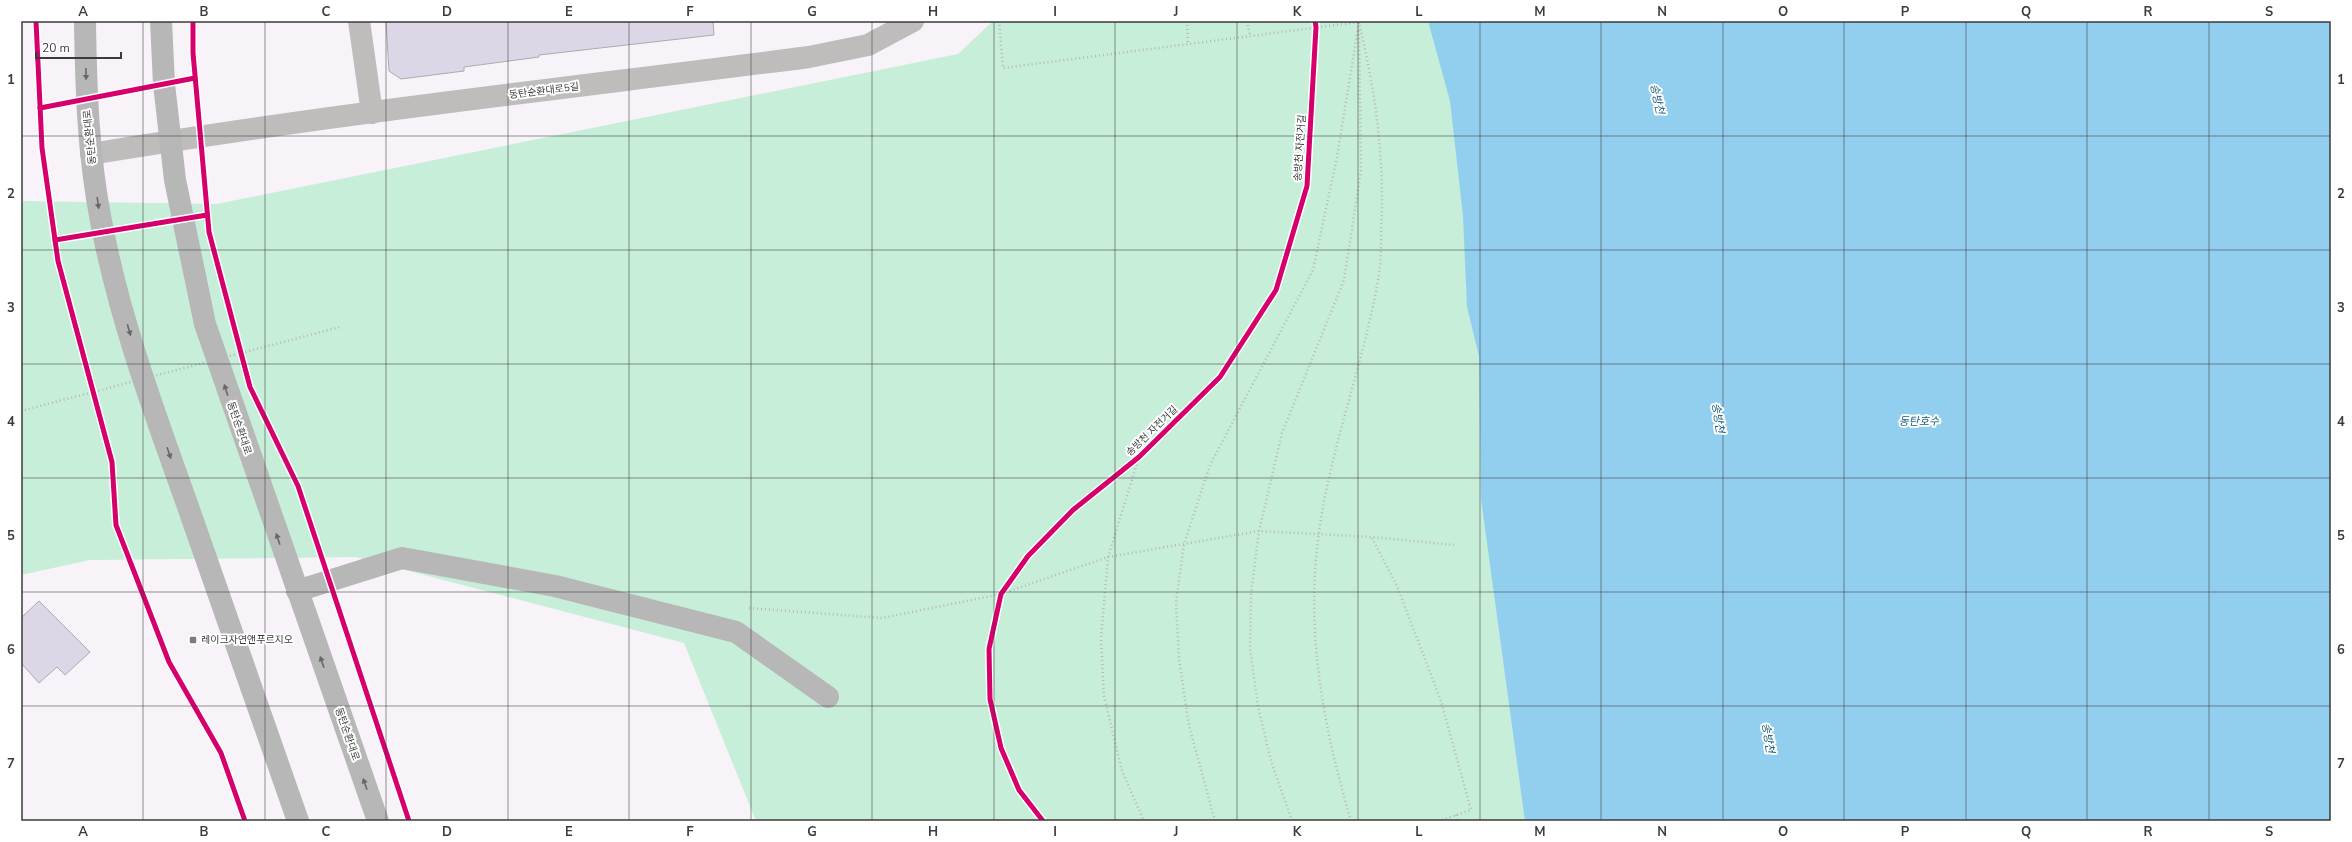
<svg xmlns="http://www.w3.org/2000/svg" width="2352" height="842" font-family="'Nunito Sans','Noto Sans KR',sans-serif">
<rect width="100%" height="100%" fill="#f8f3f8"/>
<path fill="#c6eed8" d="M 993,21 L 2331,21 L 2331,821 L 756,821 L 684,643 L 356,557 L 90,560 L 21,575 L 21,201 L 217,204 L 958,54 Z"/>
<path fill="#92cfef" d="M 1428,21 L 2331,21 L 2331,821 L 1525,821 L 1481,499 L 1479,356 L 1467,307 L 1463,216 L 1450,101 Z"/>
<g fill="#ddd6e6" stroke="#adaaae">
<path d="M 386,21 L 713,21 L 714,35 L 539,55 L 539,57 L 464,67 L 464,71 L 401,79 L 389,71 Z"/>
<path d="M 39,601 L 90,652 L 65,675 L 57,667 L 39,683 L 21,663 L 21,618 Z"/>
</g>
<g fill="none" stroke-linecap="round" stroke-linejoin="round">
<g stroke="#b9b8b8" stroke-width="2.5" stroke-dasharray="1 3" stroke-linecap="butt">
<path d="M 999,21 L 1003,68 L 1359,22"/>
<path d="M 1187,21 L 1188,44"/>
<path d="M 1247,21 L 1250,36"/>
<path d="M 1139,457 L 1108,557 L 1101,638 L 1104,696 L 1122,771 L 1144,821"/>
<path d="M 1372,538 L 1397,586 L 1441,701 L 1471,810 L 1439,821"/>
<path d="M 749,608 L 882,618 L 1001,594 L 1108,557 L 1259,531 L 1372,537 L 1454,545"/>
<path d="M 1456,815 L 1457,821"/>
<path d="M 1215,821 L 1189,726 L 1179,659 L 1176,602 L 1184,544 L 1210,465 L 1313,270 L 1337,157 L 1359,22"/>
<path d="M 1292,821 L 1271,761 L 1258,706 L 1250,649 L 1251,594 L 1259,531 L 1282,433 L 1344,280 L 1361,170 L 1359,29"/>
<path d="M 1351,821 C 1323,726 1305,631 1319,532 C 1331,444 1365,361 1379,274 C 1381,261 1381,247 1381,233 C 1385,162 1376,93 1359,23"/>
</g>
<g stroke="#bebdbc" stroke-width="22">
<path d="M 359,21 L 372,113"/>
<path d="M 91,154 C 329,114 569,88 809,57 L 868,45 L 913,21"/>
</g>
<g stroke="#b7b7b7" stroke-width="22">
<path d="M 85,21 C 86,88 88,155 101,221 C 119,317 153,409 186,501 C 223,608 261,714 298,821"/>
<path d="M 161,21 L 164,84 L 175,180 L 205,324 L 378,821"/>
<path d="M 297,591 L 402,558 L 555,586 L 736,632 L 828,697"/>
</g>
<path stroke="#b9b8b8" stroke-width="2.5" stroke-dasharray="1 3" stroke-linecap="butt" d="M 21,411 L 340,327"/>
<g stroke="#fff" stroke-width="8">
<g id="cycleway">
<path d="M 36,21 L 42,148 L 58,261 L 112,462 L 116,525 L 169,662 L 221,753 L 245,821"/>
<path d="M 193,21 L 193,53 L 209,232 L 250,387 L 298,486 L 409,821"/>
<path d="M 40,108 L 195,78"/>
<path d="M 55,240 L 207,215"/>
<path d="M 1043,821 L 1019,790 L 1001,748 L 990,699 L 989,649 L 1001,594 L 1028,556 L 1073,510 L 1139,457 L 1220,377 L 1276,290 L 1307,186 L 1316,27 L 1315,21"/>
</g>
</g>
<use href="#cycleway" stroke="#d6006c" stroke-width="5"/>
</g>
<defs><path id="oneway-solid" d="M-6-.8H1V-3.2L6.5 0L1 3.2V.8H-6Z"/></defs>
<g fill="#686668">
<use href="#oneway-solid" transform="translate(86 74) rotate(89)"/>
<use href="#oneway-solid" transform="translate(98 203) rotate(82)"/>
<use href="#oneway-solid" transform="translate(129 330) rotate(74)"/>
<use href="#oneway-solid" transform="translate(226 390) rotate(-108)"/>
<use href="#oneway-solid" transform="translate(169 453) rotate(71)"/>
<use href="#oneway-solid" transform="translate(278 539) rotate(-109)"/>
<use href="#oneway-solid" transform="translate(322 662) rotate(-109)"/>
<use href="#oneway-solid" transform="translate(365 784) rotate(-109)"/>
</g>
<path fill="none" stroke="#3d3a3d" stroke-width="1" stroke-opacity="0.55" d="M 143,21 L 143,821M 265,21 L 265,821M 386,21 L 386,821M 508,21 L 508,821M 629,21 L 629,821M 751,21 L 751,821M 872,21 L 872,821M 994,21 L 994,821M 1115,21 L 1115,821M 1237,21 L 1237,821M 1358,21 L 1358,821M 1480,21 L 1480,821M 1601,21 L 1601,821M 1723,21 L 1723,821M 1844,21 L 1844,821M 1966,21 L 1966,821M 2087,21 L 2087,821M 2209,21 L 2209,821M 21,136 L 2331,136M 21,250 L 2331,250M 21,364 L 2331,364M 21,478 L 2331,478M 21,592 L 2331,592M 21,706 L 2331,706"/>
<rect fill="#7e7b7e" stroke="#fff" stroke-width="1.5" x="189" y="636" width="8" height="8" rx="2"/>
<g text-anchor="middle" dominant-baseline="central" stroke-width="4" stroke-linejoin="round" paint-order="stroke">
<g font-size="10" fill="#3d3a3d" stroke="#fff">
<text transform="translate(544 91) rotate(-7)">동탄순환대로5길</text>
<text transform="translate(90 137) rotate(-96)">동탄순환대로</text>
<text transform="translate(1300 148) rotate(-86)">송방천 자전거길</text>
<text transform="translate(239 428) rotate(71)">동탄순환대로</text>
<text transform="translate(1152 431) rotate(-44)">송방천 자전거길</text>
<text transform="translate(347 734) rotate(71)">동탄순환대로</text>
</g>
<g font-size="10" fill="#3d3a3d" stroke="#fff" text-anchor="start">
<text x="201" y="640">레이크자연앤푸르지오</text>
</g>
<g font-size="11" font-style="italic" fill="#175c7a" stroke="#fff">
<text transform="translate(1657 99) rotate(78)">송방천</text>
<text transform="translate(1718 418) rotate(81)">송방천</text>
<text x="1919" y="421">동탄호수</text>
<text transform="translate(1768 738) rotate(81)">송방천</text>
</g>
</g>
<rect width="2352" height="842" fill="none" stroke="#ffffff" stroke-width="44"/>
<path d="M36 52v6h85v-6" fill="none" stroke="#3d3a3d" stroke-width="2"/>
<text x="42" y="52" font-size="12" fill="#3d3a3d" stroke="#ffffff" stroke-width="3" paint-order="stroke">20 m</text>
<rect x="22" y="22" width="2308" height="798" fill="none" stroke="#3d3a3d" stroke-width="1.5"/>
<g font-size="13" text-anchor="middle" font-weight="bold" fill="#3d3a3d">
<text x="83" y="16">A</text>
<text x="204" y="16">B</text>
<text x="326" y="16">C</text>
<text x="447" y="16">D</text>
<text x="569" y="16">E</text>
<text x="690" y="16">F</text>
<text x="812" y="16">G</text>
<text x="933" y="16">H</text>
<text x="1055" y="16">I</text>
<text x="1176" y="16">J</text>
<text x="1297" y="16">K</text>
<text x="1419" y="16">L</text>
<text x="1540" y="16">M</text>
<text x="1662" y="16">N</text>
<text x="1783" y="16">O</text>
<text x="1905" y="16">P</text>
<text x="2026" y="16">Q</text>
<text x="2148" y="16">R</text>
<text x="2269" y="16">S</text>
<text x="11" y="84">1</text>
<text x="2341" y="84">1</text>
<text x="11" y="198">2</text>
<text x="2341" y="198">2</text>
<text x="11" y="312">3</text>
<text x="2341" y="312">3</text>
<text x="11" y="426">4</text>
<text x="2341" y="426">4</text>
<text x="11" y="540">5</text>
<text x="2341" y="540">5</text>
<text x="11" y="654">6</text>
<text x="2341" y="654">6</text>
<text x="11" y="768">7</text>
<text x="2341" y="768">7</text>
<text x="83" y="836">A</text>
<text x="204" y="836">B</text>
<text x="326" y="836">C</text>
<text x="447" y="836">D</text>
<text x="569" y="836">E</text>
<text x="690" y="836">F</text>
<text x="812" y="836">G</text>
<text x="933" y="836">H</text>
<text x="1055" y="836">I</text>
<text x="1176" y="836">J</text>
<text x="1297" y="836">K</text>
<text x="1419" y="836">L</text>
<text x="1540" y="836">M</text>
<text x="1662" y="836">N</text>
<text x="1783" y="836">O</text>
<text x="1905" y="836">P</text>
<text x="2026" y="836">Q</text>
<text x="2148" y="836">R</text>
<text x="2269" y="836">S</text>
</g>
</svg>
